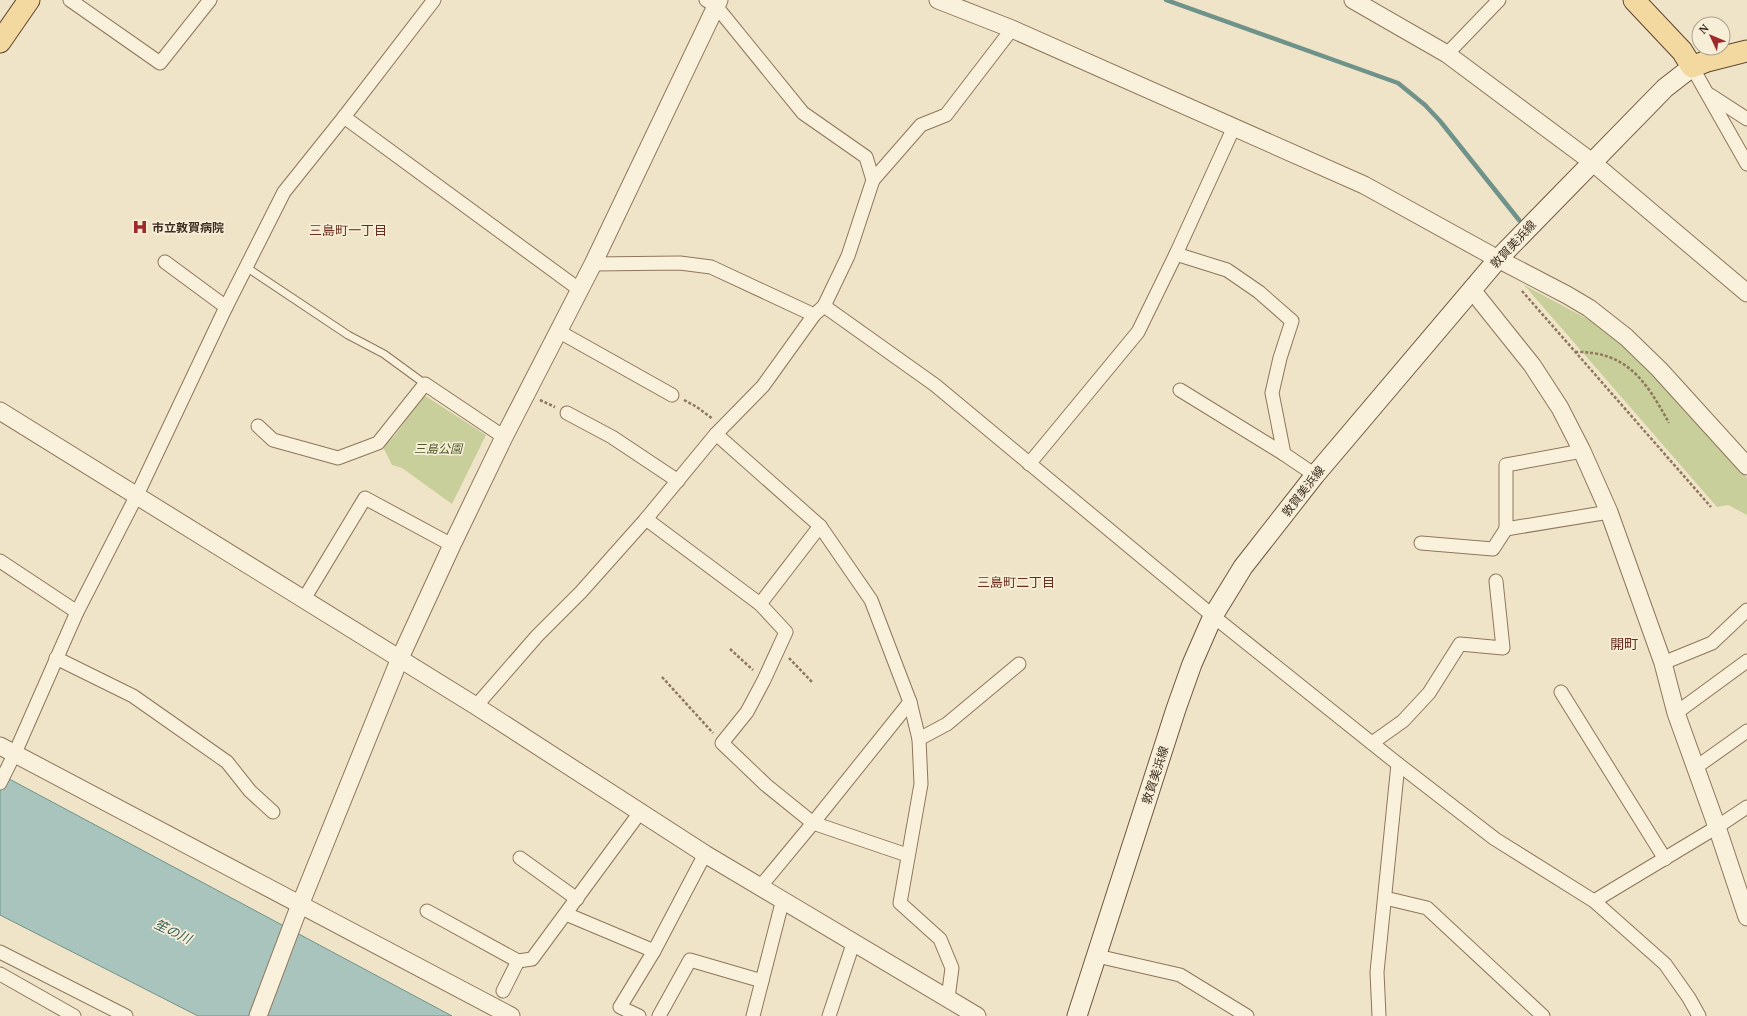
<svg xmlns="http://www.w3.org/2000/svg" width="1747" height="1016" font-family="'PT Serif','Noto Sans JP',serif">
<rect width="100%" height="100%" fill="#f0e4c8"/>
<g fill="#c9cf9b">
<path d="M 1524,285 L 1595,323 L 1618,342 L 1649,371 L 1747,478 L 1747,515 L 1728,505 L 1717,507 Z"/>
<path d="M 424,395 L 486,435 L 452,504 L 402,468 L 392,465 L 383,447 L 396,434 Z"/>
</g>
<path fill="#a9c4bc" stroke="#6f938a" d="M 0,774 L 452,1016 L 198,1016 L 0,915 Z"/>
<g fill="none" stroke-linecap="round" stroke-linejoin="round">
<path stroke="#6f938a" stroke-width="4.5" d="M 1166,0 L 1398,83 L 1425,105 L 1440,121 L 1519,220"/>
<g stroke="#8d765c" stroke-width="9">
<path id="service" d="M 246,267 L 348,335 L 384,354 L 425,384"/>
</g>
<g stroke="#8d765c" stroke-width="15">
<g id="minor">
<path d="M 70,0 L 160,63 L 210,0"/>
<path d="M 1447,54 L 1499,0"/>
<path d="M 1692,67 L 1747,164"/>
<path d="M 1710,95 L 1747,119"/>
<path d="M 344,117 L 580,290"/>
<path d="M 873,180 L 921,125 L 946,115 L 1012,29"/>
<path d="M 1176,254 L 1227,270 L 1259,292 L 1292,321 L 1280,358 L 1272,393 L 1284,454 L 1315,475"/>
<path d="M 165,262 L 226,307"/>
<path d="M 593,264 L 680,263 L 711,267 L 814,315"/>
<path d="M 824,306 L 935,385 L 1213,616 L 1398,764 L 1495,839 L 1594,901 L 1665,964 L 1689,998 L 1699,1016"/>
<path d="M 558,331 L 672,395"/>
<path d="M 1180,390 L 1284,454"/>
<path d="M 567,413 L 612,437 L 678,481"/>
<path d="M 258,426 L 273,440 L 338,458 L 378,443 L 425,384 L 504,437"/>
<path d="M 716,434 L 820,526 L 871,600 L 910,702 L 813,823 L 760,887"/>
<path d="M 1582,451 L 1506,465 L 1506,529 L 1609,512"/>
<path d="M 1029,464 L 1138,332 L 1176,254 L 1234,127"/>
<path d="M 646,519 L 760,604 L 820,526"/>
<path d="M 1421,543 L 1493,549 L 1506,529"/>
<path d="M 0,561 L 77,612"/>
<path d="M 304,599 L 365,498 L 452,545"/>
<path d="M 760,604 L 786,632 L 764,680 L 747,712 L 722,743 L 766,785 L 813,823 L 907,855"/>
<path d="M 56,658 L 133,696 L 227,762 L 250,791 L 273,812"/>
<path d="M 1663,663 L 1712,643 L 1747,610"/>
<path d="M 1561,692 L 1665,859"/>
<path d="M 910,702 L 919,739 L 921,784 L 900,903 L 940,939 L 952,968 L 948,998"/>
<path d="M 476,706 L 537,636 L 581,592 L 646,519 L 716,434 L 763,386 L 814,315 L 824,306 L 848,256 L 873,180 L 866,157 L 803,113 L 716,6 L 706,0"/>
<path d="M 1676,713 L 1747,661"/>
<path d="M 919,739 L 947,724 L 1019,664"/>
<path d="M 1372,743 L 1403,721 L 1429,693 L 1460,644 L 1503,648 L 1496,581"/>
<path d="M 1695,768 L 1747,731"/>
<path d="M 0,783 L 15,753 L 77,612 L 137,495 L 226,307 L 284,192 L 344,117 L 434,0"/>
<path d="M 520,858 L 577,899"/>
<path d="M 1385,898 L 1427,908 L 1543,1016"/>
<path d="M 1594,901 L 1717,827 L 1747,807"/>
<path d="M 427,911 L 518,961 L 532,959 L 641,811"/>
<path d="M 566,914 L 654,951"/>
<path d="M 0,952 L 126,1016"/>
<path d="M 1097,956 L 1180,975 L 1247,1016"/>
<path d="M 0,974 L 74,1016"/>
<path d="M 503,991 L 518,961"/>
<path d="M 639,1016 L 620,1007 L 654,951 L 705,854"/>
<path d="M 659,1016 L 690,960 L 762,981"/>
<path d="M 753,1016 L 783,899"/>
<path d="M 829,1016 L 854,941"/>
<path d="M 1379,1016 L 1377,972 L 1398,764"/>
</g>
</g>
<g stroke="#8d765c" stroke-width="19">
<g id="tertiary">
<path d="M 938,0 L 1012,29 L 1364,185 L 1498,259 L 1567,295 L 1589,308 L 1626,337 L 1659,369 L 1747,466"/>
<path d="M 1353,0 L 1447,54 L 1592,162 L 1747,293"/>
<path d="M 1472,290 L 1532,365 L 1560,408 L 1582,451 L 1609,512 L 1663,663 L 1676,713 L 1717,827 L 1747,917"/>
<path d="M 0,411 L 476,706 L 705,854 L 977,1016"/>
<path d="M 0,746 L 511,1016"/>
<path d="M 258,1016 L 296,915 L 400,658 L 452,545 L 504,437 L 593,264 L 719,0"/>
</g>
</g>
<g stroke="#6f573f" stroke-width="21">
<path id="secondary" d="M 1077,1016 L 1176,709 L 1192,664 L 1213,616 L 1243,567 L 1315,475 L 1498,259 L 1665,88 L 1692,67"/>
</g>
<g stroke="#5b4430" stroke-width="23">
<g id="primary">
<path d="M 1634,0 L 1682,51 L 1692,67 L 1707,61 L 1747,51"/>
<path d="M 0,42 L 29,0"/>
</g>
</g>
<g stroke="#8d765c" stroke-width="2.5" stroke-dasharray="3 2" stroke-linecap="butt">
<path d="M 1522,291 L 1711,507"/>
<path d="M 1575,352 C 1627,351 1646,381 1669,423"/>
<path d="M 540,400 L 555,407"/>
<path d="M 684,400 L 697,407 L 713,419"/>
<path d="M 730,649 L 753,670"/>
<path d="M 789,658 L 813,683"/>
<path d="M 662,677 L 713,733"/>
</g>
<use href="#service" stroke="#faf1dc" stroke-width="7"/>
<use href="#minor" stroke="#faf1dc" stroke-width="13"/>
<use href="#tertiary" stroke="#faf1dc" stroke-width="17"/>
<use href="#secondary" stroke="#faf1dc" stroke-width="19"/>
<use href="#primary" stroke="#f3d9a0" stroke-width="21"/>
</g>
<defs>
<g id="hospital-bare" transform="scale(1.2)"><path d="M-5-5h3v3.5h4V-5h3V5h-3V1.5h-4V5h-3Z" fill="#9e2a2b" stroke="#f7eed8" stroke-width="2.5" paint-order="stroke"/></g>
</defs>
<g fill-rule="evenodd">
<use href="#hospital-bare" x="140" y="227"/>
</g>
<g text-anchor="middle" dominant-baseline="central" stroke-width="3.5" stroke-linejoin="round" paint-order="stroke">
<g font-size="12" font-weight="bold" fill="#3d2e20" stroke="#f7eed8" text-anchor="start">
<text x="152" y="227">市立敦賀病院</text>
</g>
<g font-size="12" fill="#3d2e20" stroke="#f7eed8">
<text transform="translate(1513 244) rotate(-47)">敦賀美浜線</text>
<text transform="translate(1303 491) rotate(-52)">敦賀美浜線</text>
<text transform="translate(1155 775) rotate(-72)">敦賀美浜線</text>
</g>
<g font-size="12" font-style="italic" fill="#4d5a26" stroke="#f7eed8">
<text x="438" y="448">三島公園</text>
</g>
<g font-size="13" fill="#6b2e1e" stroke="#f7eed8">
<text x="348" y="230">三島町一丁目</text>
<text x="1016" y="582">三島町二丁目</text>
</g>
<g font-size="13" font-style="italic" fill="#2f5d5a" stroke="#f7eed8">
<text transform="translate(173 931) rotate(26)">笙の川</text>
</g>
<g font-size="14" fill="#6b2e1e" stroke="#f7eed8">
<text x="1624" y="643">開町</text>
</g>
</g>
<g transform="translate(1711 36) rotate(314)"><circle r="19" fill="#f7eed8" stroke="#ada18e"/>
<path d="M0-3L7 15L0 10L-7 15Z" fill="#9e2a2b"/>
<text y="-6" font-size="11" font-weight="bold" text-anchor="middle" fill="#3d2e20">N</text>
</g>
</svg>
